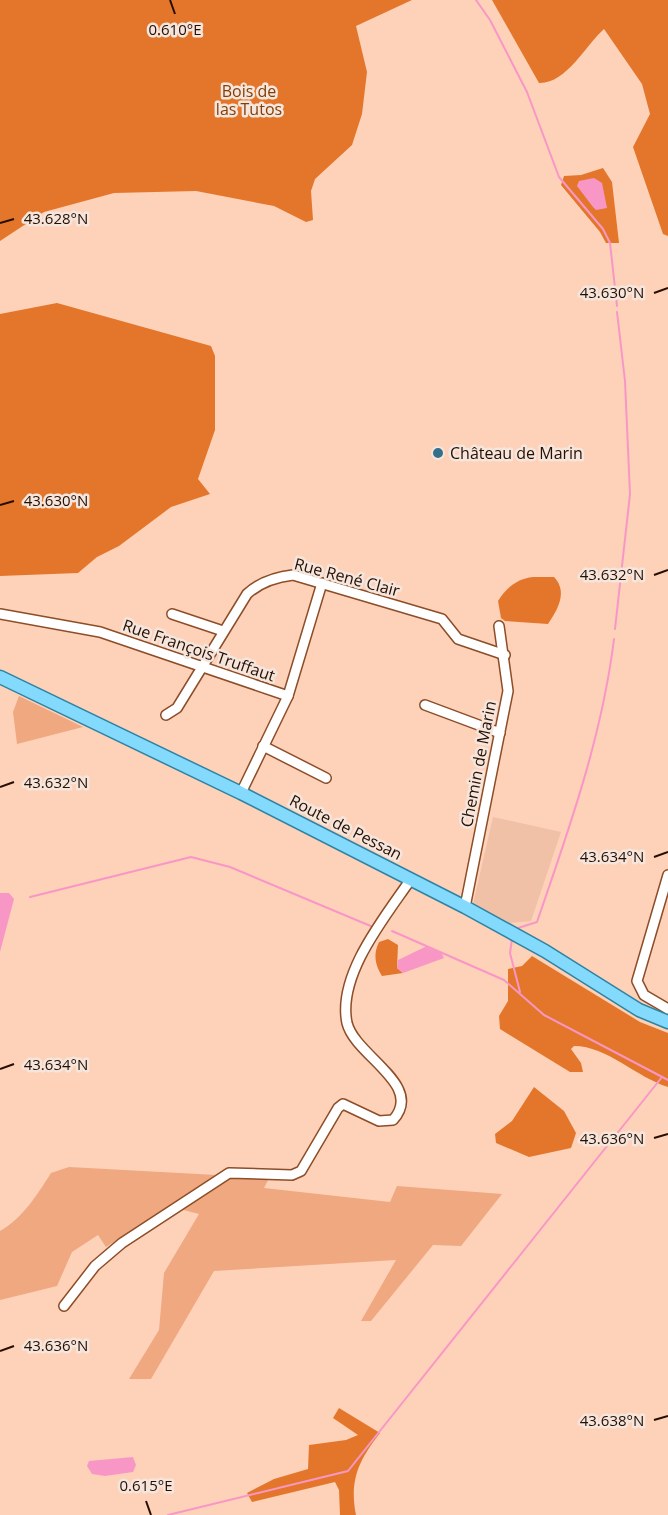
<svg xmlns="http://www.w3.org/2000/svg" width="668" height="1515" font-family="'Open Sans',sans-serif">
<rect width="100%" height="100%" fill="#fed1b9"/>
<path fill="#f0c0a7" d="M 493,817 L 561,832 L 531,921 L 509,923 L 473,904 Z"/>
<g fill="#efa880">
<path d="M 19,696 L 83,727 L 17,744 L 13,712 Z"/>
<path d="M 69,1167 L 216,1175 L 106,1247 L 98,1235 L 72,1252 L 57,1286 L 0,1300 L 0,1231 C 23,1218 37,1195 51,1173 Z"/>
<path d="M 237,1176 L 269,1178 L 264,1188 L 390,1202 L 397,1186 L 502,1194 L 461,1246 L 433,1245 L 371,1321 L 361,1321 L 396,1260 L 214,1271 L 151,1379 L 129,1379 L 159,1330 L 164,1273 L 199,1214 L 180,1209 L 227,1179 Z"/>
</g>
<g fill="#e4762b">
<path d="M 0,0 L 412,0 L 356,26 L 367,72 L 362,114 L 352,145 L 315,179 L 311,191 L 313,220 L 306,222 L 274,206 L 196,191 L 114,193 L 44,212 L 0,241 Z"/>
<path d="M 492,0 L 668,0 L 668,236 L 663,234 L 633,147 L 650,114 L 642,84 L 604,29 C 586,45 566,84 539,83 Z"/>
<path d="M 603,168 L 612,182 L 619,243 L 606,243 L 600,232 L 561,185 L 564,176 L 581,175 Z"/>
<path d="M 57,303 L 211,346 L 215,356 L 215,430 L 198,479 L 210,494 L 171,507 L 119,546 L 97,557 L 78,573 L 0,576 L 0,314 Z"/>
<path d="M 533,577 L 554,577 C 568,592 558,609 548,624 L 505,621 L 501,618 L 498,601 C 507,587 517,579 533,577 Z"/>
<path d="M 388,939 L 398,945 L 397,968 L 403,973 L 382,976 C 375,965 373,954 379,942 Z"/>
<path d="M 532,956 L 640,1022 L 668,1033 L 668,1087 C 636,1077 607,1046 574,1046 L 571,1049 L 581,1063 L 583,1072 L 570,1072 L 500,1029 L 499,1016 L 508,1001 L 508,969 L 522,966 Z"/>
<path d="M 534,1087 L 564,1111 L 576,1133 L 571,1148 L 529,1157 L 496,1143 L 495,1134 L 512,1121 Z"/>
<path d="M 339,1408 L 380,1433 C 359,1460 349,1480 356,1515 L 340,1515 L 339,1490 L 335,1482 L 252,1502 L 247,1493 L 274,1479 L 308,1469 L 309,1445 L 346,1440 L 358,1435 L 333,1418 Z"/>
</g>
<g fill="#f897c6">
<path d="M 594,178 L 602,183 L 607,208 L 596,210 L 593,207 L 577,186 L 579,181 Z"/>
<path d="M 0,893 L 9,893 L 14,899 L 0,952 Z"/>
<path d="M 427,946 L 441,952 L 444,958 L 403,973 L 397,968 L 398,960 Z"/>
<path d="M 133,1457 L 136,1465 L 133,1472 L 105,1476 L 92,1474 L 87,1466 L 89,1461 Z"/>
</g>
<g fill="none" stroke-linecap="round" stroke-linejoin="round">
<g stroke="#f897c6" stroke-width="2">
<path d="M 476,0 L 490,20 L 527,92 L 559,177 L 603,229 L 610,243 L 617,306"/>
<path d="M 615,629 L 630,494 L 625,381 L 617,312"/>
<path d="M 30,897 L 191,857 L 230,867 L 373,927"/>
<path d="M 518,928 L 537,922 C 569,829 602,737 614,639"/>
<path d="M 392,931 L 504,980 L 544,1015 L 668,1080"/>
<path d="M 512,939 L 510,953 L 520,992"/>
<path d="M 168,1515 L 348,1471 L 662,1077"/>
</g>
<g stroke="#8c4d27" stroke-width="12">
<g id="minor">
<path d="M 0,614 L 100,632 L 288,696"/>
<path d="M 172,614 L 223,631"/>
<path d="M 425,705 L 500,733"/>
<path d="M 166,715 L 177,708 L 247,594 C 260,582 276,577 293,575 L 442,619 L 458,639 L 505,655"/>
<path d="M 263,746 L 326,778"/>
<path d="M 241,793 L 288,696 L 322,583"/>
<path d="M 668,875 L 637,981 L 644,995 L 668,1009"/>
<path d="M 465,907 L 508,691 L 499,626"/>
<path d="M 64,1306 L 95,1266 L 122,1243 L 229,1173 L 292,1175 L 301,1171 L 338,1108 L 343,1104 L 379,1121 L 393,1120 C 425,1085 355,1056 347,1023 C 337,975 385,917 411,879"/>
</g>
</g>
<g stroke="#2e83a3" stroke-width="15">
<path id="major" d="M 0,677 L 241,793 L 465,907 L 545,951 L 639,1010 L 668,1022"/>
</g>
<use href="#minor" stroke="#fff" stroke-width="9"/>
<use href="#major" stroke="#83dafc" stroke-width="12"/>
</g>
<path fill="none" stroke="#270e01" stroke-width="2" d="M 170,0 L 175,14M 0,223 L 14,219M 654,293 L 668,288M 0,505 L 14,501M 654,575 L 668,570M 0,787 L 14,782M 654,857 L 668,852M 0,1069 L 14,1064M 654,1138 L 668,1134M 0,1351 L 14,1346M 654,1420 L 668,1416M 146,1501 L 151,1515"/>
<circle fill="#366f89" stroke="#f5e6dd" stroke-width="2" cx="438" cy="453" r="6"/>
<g text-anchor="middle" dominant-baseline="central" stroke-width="5" stroke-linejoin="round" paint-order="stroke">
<g font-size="16" fill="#843d06" stroke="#f5e6dd">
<text x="249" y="91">Bois de<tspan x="249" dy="18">las Tutos</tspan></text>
</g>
<g font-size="16" fill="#270e01" stroke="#f5e6dd" text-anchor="start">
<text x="450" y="453">Château de Marin</text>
</g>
<g font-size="16" fill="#270e01" stroke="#f5e6dd">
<text transform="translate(347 577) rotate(15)">Rue René Clair</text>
<text transform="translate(199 650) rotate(19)">Rue François Truffaut</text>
<text transform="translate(478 764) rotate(-79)">Chemin de Marin</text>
<text transform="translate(346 827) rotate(27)">Route de Pessan</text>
</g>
</g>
<g font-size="15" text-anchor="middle" fill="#270e01" stroke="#f5e6dd" stroke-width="5" stroke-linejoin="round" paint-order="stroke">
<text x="175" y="35">0.610°E</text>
<text x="56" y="224">43.628°N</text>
<text x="612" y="298">43.630°N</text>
<text x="56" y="506">43.630°N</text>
<text x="612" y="580">43.632°N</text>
<text x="56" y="788">43.632°N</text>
<text x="612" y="862">43.634°N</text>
<text x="56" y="1070">43.634°N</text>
<text x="612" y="1144">43.636°N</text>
<text x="56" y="1351">43.636°N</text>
<text x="612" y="1426">43.638°N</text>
<text x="146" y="1491">0.615°E</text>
</g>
</svg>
